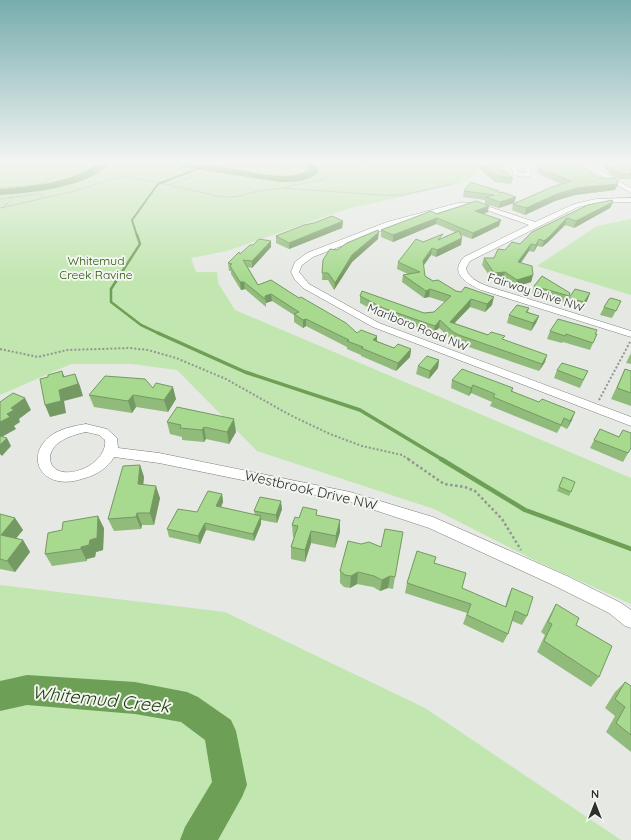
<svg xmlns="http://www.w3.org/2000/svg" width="631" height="840" font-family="Quicksand,sans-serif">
<rect width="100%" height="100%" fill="#e5e8e3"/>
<g fill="#c1e6b0">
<path d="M 0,161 L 480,161 L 477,174 L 463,183 L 347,209 L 227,251 L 191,258 L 196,272 L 217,272 L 218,283 L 235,310 L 631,478 L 631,604 L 536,561 L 434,509 L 257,451 L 177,370 L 132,364 L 71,364 L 0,395 Z"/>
<path d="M 631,219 L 631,295 L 537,266 L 597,226 Z"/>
<path d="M 0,585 L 225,612 L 425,708 L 621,840 L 0,840 Z"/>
</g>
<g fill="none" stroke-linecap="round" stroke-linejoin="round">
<path stroke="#6e9f56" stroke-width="2" d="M 137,236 L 132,220 L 158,184 L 205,166"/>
<path stroke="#6e9f56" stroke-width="2.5" d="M 137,235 L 140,244 L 111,289 L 111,302 L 141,325 L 160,334"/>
<path stroke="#6e9f56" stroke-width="3.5" d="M 158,333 L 245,372 L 360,410 L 443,460"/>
<path stroke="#6e9f56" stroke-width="4.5" d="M 441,459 L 525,510 L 631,549"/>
<g fill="#6e9f56" fill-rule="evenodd">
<path d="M 101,161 L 113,161 C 91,187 32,193 0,195 L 0,189 C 34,186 73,183 101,161 Z"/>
<path d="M 172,161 C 186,161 201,163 215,165 C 241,169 285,184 308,170 L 303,161 L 313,161 L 319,171 C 310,182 294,182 281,182 L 181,167 Z"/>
<path d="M 27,675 L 135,682 L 187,692 L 198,697 L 231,720 L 236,731 L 247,785 L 242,797 L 218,840 L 180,840 L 185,827 L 212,782 L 205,740 L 181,722 L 135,714 L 27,705 L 0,711 L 0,681 Z"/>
</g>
<g stroke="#7c7f7a" stroke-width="1">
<g id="minor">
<path d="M 522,161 L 631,161 L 631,165 L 589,164 L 631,188 L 631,193 L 581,164 L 530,164 L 531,176 L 521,177 L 513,174 L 511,164 ZM 524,164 L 526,173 L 518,172 L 516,166 Z"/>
<path d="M 631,198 L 631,202 L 596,203 L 578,207 L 470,261 L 466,268 C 468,278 478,282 487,286 L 631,331 L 631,337 L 481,290 C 466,283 449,273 464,257 L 529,225 L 475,206 L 458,207 L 393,226 L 313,257 L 302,265 L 299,272 L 309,284 L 379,323 L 631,417 L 631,426 L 373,327 L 303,288 L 295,280 L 291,272 L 295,262 L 307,253 L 387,222 L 458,203 L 478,203 L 535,222 L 574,204 L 596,199 Z"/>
<path d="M 86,424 L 107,429 L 117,438 L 118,448 L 159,453 L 350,492 L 433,517 L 567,576 L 621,603 L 631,610 L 631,628 L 625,626 L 609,613 L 555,586 L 429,528 L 350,502 L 159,463 L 114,457 C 108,468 96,475 85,478 C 76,481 67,483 58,481 C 35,476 31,452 49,437 C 59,429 73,426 86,424 ZM 86,432 L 99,435 L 105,440 C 108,460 75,479 57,470 C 52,467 50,463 50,457 C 52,441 72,435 86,432 Z"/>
</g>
</g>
<g stroke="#939592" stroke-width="1" stroke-dasharray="1 1" stroke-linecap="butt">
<path d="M 218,161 L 227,164"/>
<path d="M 326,161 L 329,166 L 336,167 L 376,161"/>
<path d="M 169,185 L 222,197 L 235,197 L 258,191 L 283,188 L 381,195 L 402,195 L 452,184 L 463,173 L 469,161"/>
<path d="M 285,187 L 326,179 L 331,169 L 329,166"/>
<path d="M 0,188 L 38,185 L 68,170 L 72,164 L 68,161"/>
<path d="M 0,199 L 36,194 L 41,195 L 43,199"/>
<path d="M 0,208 L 71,192 L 119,177 L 130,177 L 169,185 L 236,161"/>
<path d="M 3,208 L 14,197"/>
</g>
<g stroke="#939592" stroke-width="2" stroke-dasharray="2 2" stroke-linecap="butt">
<path d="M 0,349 L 38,357 L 67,350 L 130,348 L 148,350 L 176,358 L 226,379 L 290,415 L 330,434 L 362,446 L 402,455 L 410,460"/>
<path d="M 599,400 L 630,342"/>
</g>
<path stroke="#939592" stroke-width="2.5" stroke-dasharray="2.5 2.5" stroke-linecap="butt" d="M 408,459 L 444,484 L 465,487 L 475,491 L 502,519 L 521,550"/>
<use href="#minor" fill="#fff" fill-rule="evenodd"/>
</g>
<g fill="#90bb7a">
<path d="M 478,161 L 513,178 L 511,184 L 495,182 L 477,167 Z"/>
<path d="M 559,161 L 571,161 L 578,168 L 598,178 L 615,190 L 575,195 L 555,201 L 525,215 L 512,210 L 513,204 L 561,184 L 537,173 L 539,168 L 558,164 Z"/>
<path d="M 603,161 L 631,161 L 631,180 L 630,179 L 619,179 L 611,175 L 602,166 Z"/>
<path d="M 464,191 L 499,193 L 516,197 L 514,203 L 499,208 L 485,204 L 485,200 L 463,197 Z"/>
<path d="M 613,202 L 610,208 L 574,228 L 565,225 L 547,243 L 542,247 L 537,246 L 534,252 L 529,251 L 521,263 L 533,275 L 531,282 L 515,287 L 503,279 L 493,281 L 482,265 L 484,258 L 494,258 L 505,250 L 520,244 L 588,205 Z"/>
<path d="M 488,212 L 484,214 L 501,220 L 499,226 L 472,239 L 461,235 L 461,245 L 436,257 L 431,255 L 423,266 L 425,276 L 433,281 L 456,291 L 492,305 L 485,312 L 470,307 L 454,323 L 504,340 L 545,362 L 539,371 L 457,343 L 452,340 L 439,328 L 433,333 L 382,315 L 360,303 L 360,296 L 424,313 L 434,312 L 445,302 L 429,297 L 424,298 L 402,282 L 403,275 L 408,274 L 397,269 L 398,262 L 423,242 L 442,238 L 455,232 L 436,224 L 393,242 L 381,237 L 381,230 L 437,214 Z"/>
<path d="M 343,221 L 342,228 L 289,249 L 276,243 L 276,236 Z"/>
<path d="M 378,239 L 352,262 L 334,290 L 328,280 L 322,280 L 323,260 L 337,250 Z"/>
<path d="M 271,247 L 252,268 L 248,267 L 258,285 L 357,333 L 377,336 L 377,341 L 394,348 L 411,349 L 410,357 L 396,371 L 361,356 L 361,355 L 347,349 L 347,347 L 306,326 L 303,328 L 294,322 L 294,315 L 272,301 L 266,303 L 266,307 L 245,289 L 241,290 L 231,274 L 231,271 L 229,271 L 228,263 L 240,254 Z"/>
<path d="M 534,286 L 570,293 L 566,303 L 532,293 Z"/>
<path d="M 590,293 L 587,301 L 581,309 L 567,305 L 569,298 Z"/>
<path d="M 621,301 L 612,318 L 600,315 L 604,307 Z"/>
<path d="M 529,308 L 528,312 L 539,316 L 536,323 L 531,331 L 507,323 L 509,315 Z"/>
<path d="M 597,330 L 595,334 L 597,334 L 590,350 L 563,342 L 562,343 L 547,339 L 550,331 Z"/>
<path d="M 631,353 L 631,364 L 626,363 Z"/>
<path d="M 439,360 L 438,368 L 429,379 L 416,374 L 418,366 Z"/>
<path d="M 625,369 L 631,371 L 631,406 L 611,399 Z"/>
<path d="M 557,370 L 588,371 L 580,388 L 554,378 Z"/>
<path d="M 452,380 L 513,388 L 512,392 L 572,420 L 567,429 L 561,426 L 557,433 L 490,406 L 492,402 L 471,393 L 469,396 L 451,388 Z"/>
<path d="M 153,388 L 176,399 L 168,412 L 136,407 L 132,413 L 94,407 L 89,395 Z"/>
<path d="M 167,422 L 236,432 L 229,444 L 206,439 L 204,442 L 182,440 L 182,437 L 170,434 Z"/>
<path d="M 600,429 L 619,437 L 623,430 L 631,448 L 623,462 L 590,448 Z"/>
<path d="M 140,465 L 144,477 L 143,484 L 160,498 L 154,525 L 142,525 L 141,529 L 114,531 L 108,519 Z"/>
<path d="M 563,477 L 571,492 L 569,496 L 557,491 Z"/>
<path d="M 222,494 L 223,502 L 221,508 L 255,515 L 254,511 L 282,509 L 277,523 L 261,520 L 261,524 L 254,541 L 206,530 L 200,544 L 169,537 L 167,529 L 197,512 Z"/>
<path d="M 0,514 L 15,518 L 23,530 L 16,538 L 23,540 L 30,552 L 15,572 L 0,569 Z"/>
<path d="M 317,515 L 340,532 L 335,548 L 311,543 L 305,562 L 291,559 L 291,547 L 294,537 L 293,537 L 292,525 L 299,518 Z"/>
<path d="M 104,528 L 103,550 L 96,552 L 95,557 L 87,559 L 87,561 L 52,566 L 45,554 Z"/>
<path d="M 348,541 L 395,577 L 393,589 L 388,588 L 380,591 L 373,587 L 357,584 L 350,588 L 344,587 L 340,583 L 340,571 Z"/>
<path d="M 434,563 L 462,588 L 505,607 L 508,597 L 512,588 L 527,616 L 522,625 L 512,621 L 508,634 L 503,643 L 463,624 L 467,613 L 405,593 L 407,583 Z"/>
<path d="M 556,604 L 576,625 L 599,677 L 591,687 L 537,652 L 545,635 L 541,632 L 550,615 Z"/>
<path d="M 625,682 L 631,686 L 631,752 L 606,732 L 615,716 L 605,708 L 615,692 Z"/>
</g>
<g fill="#759963">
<path d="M 618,184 L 615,190 L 575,195 L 555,201 L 525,215 L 526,208 L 557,194 L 577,188 Z"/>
<path d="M 516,197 L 514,203 L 499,208 L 500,202 Z"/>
<path d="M 613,202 L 610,208 L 574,228 L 576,221 Z"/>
<path d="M 489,206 L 488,212 L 474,217 L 475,211 Z"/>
<path d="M 437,218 L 436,224 L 393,242 L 393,235 Z"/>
<path d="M 567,218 L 565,225 L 547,243 L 542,247 L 544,241 Z"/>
<path d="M 501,220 L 499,226 L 472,239 L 473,233 Z"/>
<path d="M 343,221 L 342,228 L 289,249 L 289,243 Z"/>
<path d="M 379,232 L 378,239 L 352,262 L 334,290 L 335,283 L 352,255 Z"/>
<path d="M 462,238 L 461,245 L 436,257 L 437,250 Z"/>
<path d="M 539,239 L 537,246 L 534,252 L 536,245 Z"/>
<path d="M 271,241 L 271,247 L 252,268 L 252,261 Z"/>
<path d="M 531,244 L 529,251 L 516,269 L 518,262 Z"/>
<path d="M 432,248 L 431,255 L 422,268 L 423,261 Z"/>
<path d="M 505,272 L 503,279 L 493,281 L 494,273 Z"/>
<path d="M 533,275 L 531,282 L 515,287 L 517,280 Z"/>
<path d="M 240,282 L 244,282 L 245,289 L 241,290 Z"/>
<path d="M 430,289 L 429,297 L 424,298 L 426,291 Z"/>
<path d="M 590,293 L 587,301 L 581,309 L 584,302 Z"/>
<path d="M 271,294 L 272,301 L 266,303 L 265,296 Z"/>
<path d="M 494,297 L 492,305 L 485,312 L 487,304 Z"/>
<path d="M 471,299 L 470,307 L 449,329 L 450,322 Z"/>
<path d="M 539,316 L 536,323 L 531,331 L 533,323 Z"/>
<path d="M 306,319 L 306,326 L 303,328 L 303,320 Z"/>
<path d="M 440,320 L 439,328 L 433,333 L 435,326 Z"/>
<path d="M 377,336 L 377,344 L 373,340 Z"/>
<path d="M 411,349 L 410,357 L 396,371 L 398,363 Z"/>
<path d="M 547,355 L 545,362 L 539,371 L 542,364 Z"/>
<path d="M 439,360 L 438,368 L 429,379 L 430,371 Z"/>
<path d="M 62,371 L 67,383 L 75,374 L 80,386 L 83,396 L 64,401 L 66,413 L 50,417 L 45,405 L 59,390 L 63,377 Z"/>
<path d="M 473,385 L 471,393 L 469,396 L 471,388 Z"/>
<path d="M 173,387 L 176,399 L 168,412 L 164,400 Z"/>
<path d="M 133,395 L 136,407 L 132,413 L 128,401 Z"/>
<path d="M 25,398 L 31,410 L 19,419 L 20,422 L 14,426 L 16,429 L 0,438 L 0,422 L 11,408 Z"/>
<path d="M 575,412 L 572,420 L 567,429 L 570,421 Z"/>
<path d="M 234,419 L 236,432 L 229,444 L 227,432 Z"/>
<path d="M 204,427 L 206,439 L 204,442 L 202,430 Z"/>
<path d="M 7,438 L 11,446 L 2,456 L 0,454 L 0,445 Z"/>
<path d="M 140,465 L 144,477 L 142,496 L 138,484 Z"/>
<path d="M 156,486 L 160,498 L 154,525 L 150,513 Z"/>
<path d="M 222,494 L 223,502 L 217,514 L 216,506 Z"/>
<path d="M 281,501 L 282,509 L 277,523 L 276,515 Z"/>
<path d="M 137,513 L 142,525 L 141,529 L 136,517 Z"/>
<path d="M 98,516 L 104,528 L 103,550 L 96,552 L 95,557 L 87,559 L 87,561 L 81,549 L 81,547 L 90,540 Z"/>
<path d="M 261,516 L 261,524 L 254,541 L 253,534 Z"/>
<path d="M 15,518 L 23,530 L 9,547 L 1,535 Z"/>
<path d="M 340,520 L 340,532 L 335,548 L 336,536 Z"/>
<path d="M 205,523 L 206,530 L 200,544 L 198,536 Z"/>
<path d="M 311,531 L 311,543 L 305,562 L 305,550 Z"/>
<path d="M 23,540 L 30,552 L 15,572 L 7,561 Z"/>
<path d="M 358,572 L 357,584 L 350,588 L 351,576 Z"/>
<path d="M 390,576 L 388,588 L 380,591 L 382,580 Z"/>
</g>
<g fill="#a7da8e" stroke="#759963">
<path d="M 478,161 L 491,161 L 513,178 L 497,176 Z"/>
<path d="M 562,161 L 571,161 L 578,168 L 585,168 L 598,178 L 615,178 L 617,180 L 618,184 L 577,188 L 557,194 L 526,208 L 513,204 L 552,187 L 571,181 L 539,168 L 564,163 Z"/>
<path d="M 605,161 L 631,161 L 631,174 L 621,174 L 613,169 Z"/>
<path d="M 470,182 L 499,191 L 499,193 L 502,192 L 516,197 L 500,202 L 486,197 L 494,195 L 464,191 Z"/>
<path d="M 612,200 L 613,202 L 576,221 L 567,218 L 549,237 L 544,241 L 539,239 L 536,245 L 531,244 L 518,262 L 532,266 L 533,275 L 517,280 L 505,272 L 494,273 L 484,258 L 494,258 L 498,249 L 505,250 L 512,242 L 520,244 L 532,232 L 588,205 Z"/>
<path d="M 476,201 L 489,206 L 475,211 L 501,220 L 473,233 L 437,218 L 393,235 L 381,230 L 431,211 L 437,214 Z"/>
<path d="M 332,216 L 343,221 L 289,243 L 276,236 L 304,225 L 314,223 Z"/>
<path d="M 378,230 L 379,232 L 352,255 L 335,283 L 328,273 L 322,273 L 323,260 L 330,249 L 337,250 L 347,243 Z"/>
<path d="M 459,231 L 462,238 L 437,250 L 432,248 L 423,261 L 425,276 L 433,281 L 438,280 L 456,291 L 461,292 L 465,287 L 494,297 L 487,304 L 471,299 L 450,322 L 488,335 L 491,332 L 505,336 L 502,339 L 547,355 L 542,364 L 459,335 L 453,332 L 440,320 L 435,326 L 383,308 L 360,296 L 362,291 L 424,313 L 434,312 L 451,296 L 430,289 L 426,291 L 403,275 L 420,272 L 398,262 L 416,239 L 423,242 L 443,234 L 438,240 Z"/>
<path d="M 259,239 L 271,241 L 252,261 L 243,260 L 258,285 L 271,280 L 299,298 L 301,297 L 346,323 L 357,333 L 361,330 L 377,336 L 373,340 L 394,348 L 398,344 L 411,349 L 398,363 L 361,348 L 363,347 L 347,341 L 349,340 L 306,319 L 303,320 L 294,314 L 299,312 L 271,294 L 265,296 L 265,299 L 244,282 L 240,282 L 230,266 L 232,264 L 228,263 L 239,252 L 240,254 L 250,245 L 253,245 Z"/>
<path d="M 542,276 L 570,293 L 569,296 L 534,286 Z"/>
<path d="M 575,289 L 590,293 L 584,302 L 569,298 Z"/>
<path d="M 611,298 L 621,301 L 616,311 L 604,307 L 609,299 Z"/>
<path d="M 517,305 L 529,308 L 526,312 L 539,316 L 533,323 L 509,315 Z"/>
<path d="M 558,319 L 597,330 L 595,334 L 597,334 L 593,343 L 566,334 L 565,336 L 550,331 Z"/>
<path d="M 427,356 L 439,360 L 430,371 L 418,366 Z"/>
<path d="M 562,363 L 588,371 L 583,380 L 557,370 Z"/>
<path d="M 462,369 L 513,388 L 511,391 L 539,402 L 542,399 L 575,412 L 570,421 L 564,418 L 561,425 L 493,397 L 495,394 L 473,385 L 471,388 L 452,380 Z"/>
<path d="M 625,369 L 631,371 L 631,393 L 617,388 Z"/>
<path d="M 62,371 L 63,377 L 75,374 L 78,384 L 59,390 L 61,401 L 45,405 L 40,379 L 48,377 L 48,375 Z"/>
<path d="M 105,376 L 145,379 L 153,388 L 156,383 L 173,387 L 164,400 L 133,395 L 128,401 L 89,395 Z"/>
<path d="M 13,393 L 25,398 L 11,408 L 14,410 L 7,414 L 10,417 L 0,422 L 0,402 Z"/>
<path d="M 177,407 L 234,419 L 227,432 L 204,427 L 202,430 L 180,428 L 181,425 L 167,422 Z"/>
<path d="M 600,429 L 619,437 L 623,430 L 631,433 L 631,448 L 628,453 L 594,440 Z"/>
<path d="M 0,436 L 7,438 L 0,445 Z"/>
<path d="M 140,465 L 138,484 L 156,486 L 150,513 L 137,513 L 136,517 L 108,519 L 123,466 Z"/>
<path d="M 563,477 L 575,482 L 571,492 L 559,487 Z"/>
<path d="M 208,491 L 222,494 L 216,506 L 261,516 L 253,534 L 205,523 L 198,536 L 167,529 L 178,509 L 197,512 Z"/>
<path d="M 260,497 L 281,501 L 276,515 L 254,511 Z"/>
<path d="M 303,507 L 317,510 L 316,515 L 340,520 L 336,536 L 311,531 L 305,550 L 291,547 L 298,526 L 292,525 L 295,517 L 299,518 Z"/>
<path d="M 0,514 L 15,518 L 1,535 L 23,540 L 7,561 L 0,559 Z"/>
<path d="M 98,516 L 97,538 L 90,540 L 89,545 L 81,547 L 81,549 L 45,554 L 48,533 L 62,530 L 63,522 Z"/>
<path d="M 385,529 L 403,532 L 395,577 L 390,576 L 382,580 L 374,576 L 358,572 L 351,576 L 345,575 L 340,571 L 348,541 L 361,544 L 369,542 L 381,547 Z"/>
<path d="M 417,551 L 436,557 L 434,563 L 466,573 L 462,588 L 506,607 L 512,588 L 533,597 L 527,616 L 515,611 L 508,634 L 467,615 L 471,604 L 407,583 Z"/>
<path d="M 556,604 L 579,618 L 576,625 L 612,646 L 599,677 L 544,641 L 552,624 L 548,622 Z"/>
<path d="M 625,682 L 631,686 L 631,735 L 616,723 L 625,707 L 615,699 Z"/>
</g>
<linearGradient id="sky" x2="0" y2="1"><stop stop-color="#77acae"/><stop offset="0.58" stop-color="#f3f5f2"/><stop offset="1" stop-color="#f3f5f2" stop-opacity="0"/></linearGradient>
<rect width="631" height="279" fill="url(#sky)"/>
<g text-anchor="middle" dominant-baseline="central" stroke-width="4" stroke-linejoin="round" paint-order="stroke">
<g font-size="12" fill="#295606" stroke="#f2f5f0">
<text x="96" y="260">Whitemud<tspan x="96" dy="14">Creek Ravine</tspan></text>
</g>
<g font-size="12" fill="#2e2f2d" stroke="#f2f5f0">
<text transform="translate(536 292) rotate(18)">Fairway Drive NW</text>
<text transform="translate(418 327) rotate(22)">Marlboro Road NW</text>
</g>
<g font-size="14" fill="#2e2f2d" stroke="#f2f5f0">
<text transform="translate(311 490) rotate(13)">Westbrook Drive NW</text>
</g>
<g font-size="18" font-style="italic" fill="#1c3c07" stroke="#f2f5f0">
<text transform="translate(101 699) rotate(6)">Whitemud Creek</text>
</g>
</g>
<g transform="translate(595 804)" stroke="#f2f5f0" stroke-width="3" paint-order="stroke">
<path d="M0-3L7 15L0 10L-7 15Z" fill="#2e2f2d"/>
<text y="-6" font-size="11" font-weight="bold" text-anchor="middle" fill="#2e2f2d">N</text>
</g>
</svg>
